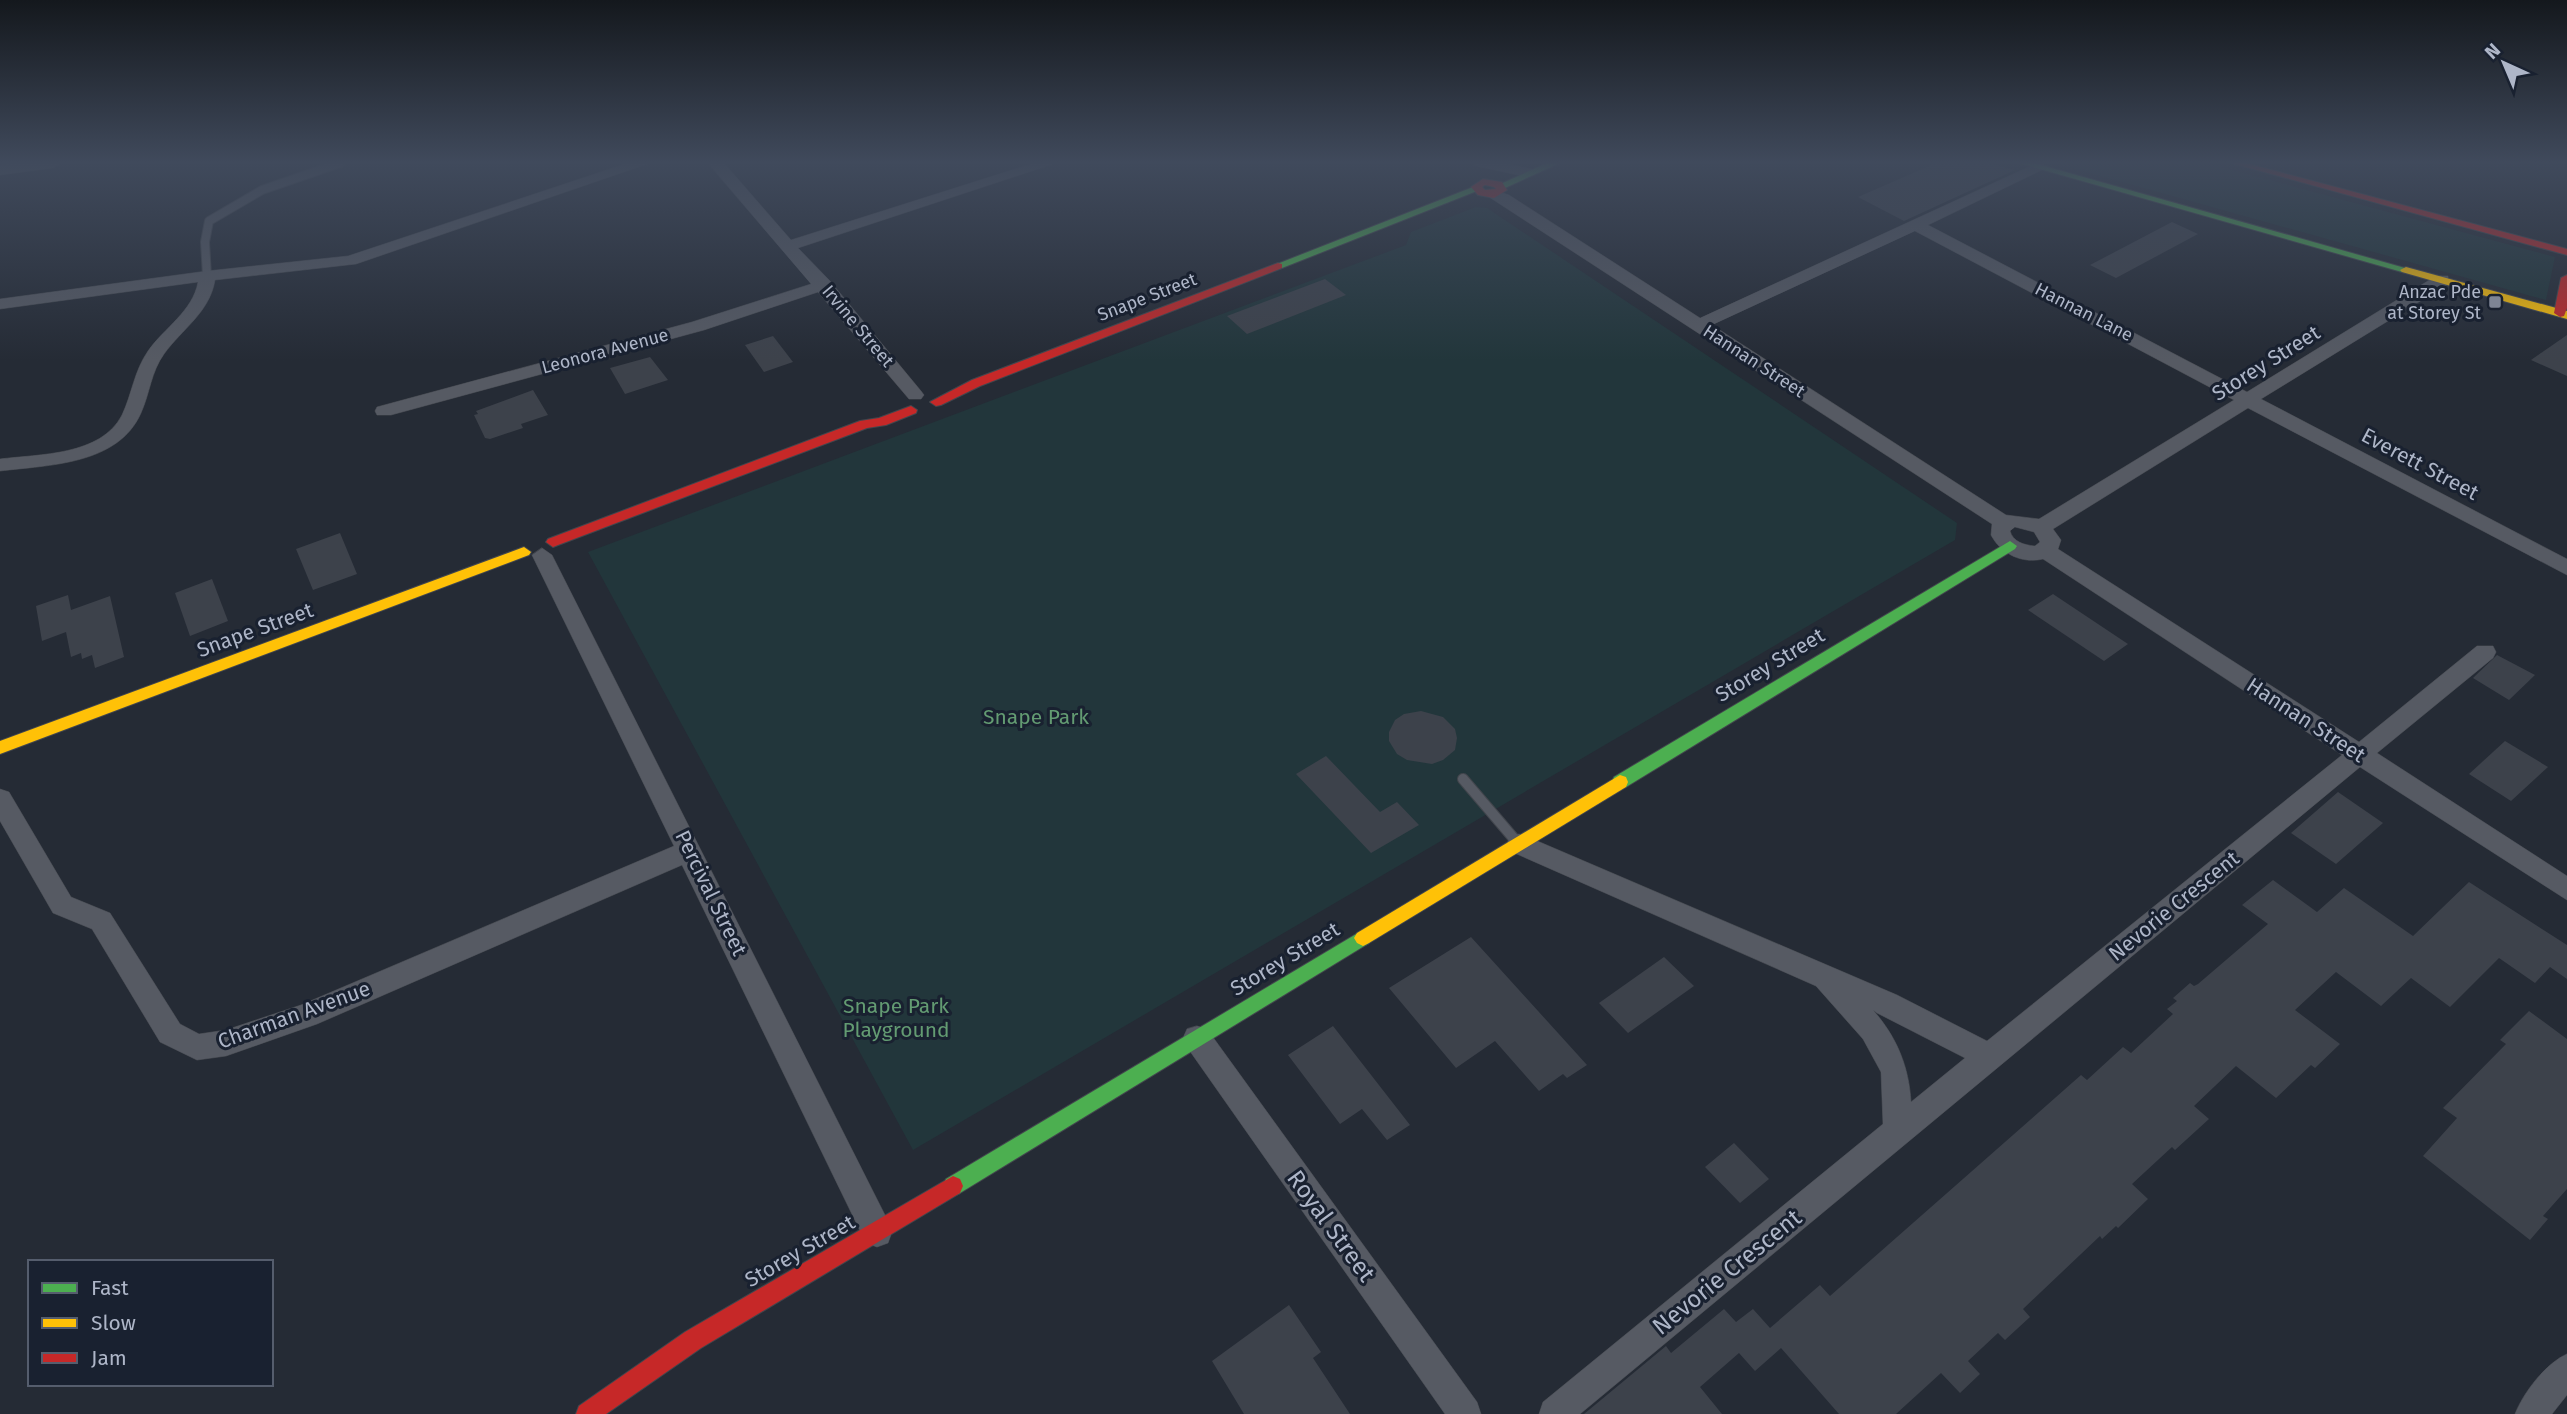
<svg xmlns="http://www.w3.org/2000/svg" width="2567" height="1414" font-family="'Fira Sans',sans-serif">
<rect width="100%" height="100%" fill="#252b35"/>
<g fill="#22363b">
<path d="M 2054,163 L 2206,163 L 2555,257 L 2546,300 Z"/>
<path d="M 1476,207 L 1487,208 L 1957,523 L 1955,540 L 913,1150 L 588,552 L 1406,245 L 1411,232 Z"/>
</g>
<g fill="#3d424b">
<path d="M 1936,163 L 1988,163 L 2015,170 L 1904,221 L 1858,197 Z"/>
<path d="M 2172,222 L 2198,234 L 2116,278 L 2090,265 Z"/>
<path d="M 1325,279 L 1346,295 L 1247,334 L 1227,316 Z"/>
<path d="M 2567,335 L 2567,376 L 2531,360 Z"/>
<path d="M 773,336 L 793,362 L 764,372 L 745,345 Z"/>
<path d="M 650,357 L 668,380 L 625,394 L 610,368 Z"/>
<path d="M 533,390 L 548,415 L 521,424 L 523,428 L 490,439 L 485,438 L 474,415 L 478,414 L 476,411 Z"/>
<path d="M 340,533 L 357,574 L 313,590 L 296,549 Z"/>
<path d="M 212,579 L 228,621 L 190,636 L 175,593 Z"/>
<path d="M 2053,594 L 2128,644 L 2104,661 L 2028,610 Z"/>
<path d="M 68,595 L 71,610 L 110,596 L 124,657 L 95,668 L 92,655 L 82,659 L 81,653 L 71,657 L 66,632 L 42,641 L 36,606 Z"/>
<path d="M 2497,655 L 2535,675 L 2509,700 L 2473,678 Z"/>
<path d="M 1421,711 L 1443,717 L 1455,729 L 1457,738 L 1455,750 L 1443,760 L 1432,764 L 1407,760 L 1397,754 L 1389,741 L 1389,732 L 1395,720 L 1404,714 Z"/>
<path d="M 2505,741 L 2548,767 L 2511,801 L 2469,774 Z"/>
<path d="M 1326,756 L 1380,812 L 1397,802 L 1419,825 L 1371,853 L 1296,774 Z"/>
<path d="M 2338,792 L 2383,823 L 2336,864 L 2291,833 Z"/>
<path d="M 2273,880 L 2317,912 L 2344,888 L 2413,936 L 2469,882 L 2567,945 L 2567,979 L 2550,967 L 2535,983 L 2499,958 L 2450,1007 L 2411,978 L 2381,1006 L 2336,972 L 2295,1010 L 2340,1044 L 2315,1068 L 2311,1065 L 2276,1098 L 2236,1066 L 2194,1106 L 2209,1119 L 2175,1150 L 2172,1147 L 2132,1184 L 2148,1199 L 2118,1228 L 2116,1226 L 2102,1239 L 2100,1236 L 2023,1309 L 2030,1317 L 2005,1340 L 1998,1333 L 1968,1361 L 1980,1374 L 1960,1393 L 1941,1373 L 1896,1414 L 1839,1414 L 1781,1348 L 1755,1371 L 1739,1353 L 1700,1387 L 1722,1414 L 1584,1414 L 1666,1346 L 1671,1353 L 1724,1309 L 1736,1322 L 1753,1309 L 1770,1328 L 1820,1285 L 1830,1296 L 2081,1075 L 2087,1080 L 2123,1047 L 2131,1053 L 2173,1014 L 2167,1009 L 2177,1001 L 2173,998 L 2190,983 L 2194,986 L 2198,984 L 2268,924 L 2242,905 Z"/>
<path d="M 1471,937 L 1587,1065 L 1567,1078 L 1563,1074 L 1539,1091 L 1495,1041 L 1456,1068 L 1389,988 Z"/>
<path d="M 1664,957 L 1694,986 L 1628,1033 L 1599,1003 Z"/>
<path d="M 2529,1011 L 2567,1039 L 2567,1189 L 2543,1216 L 2548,1219 L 2530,1240 L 2423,1156 L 2457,1118 L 2443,1108 L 2506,1044 L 2500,1040 Z"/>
<path d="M 1333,1026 L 1410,1125 L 1387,1140 L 1362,1109 L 1340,1124 L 1288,1055 Z"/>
<path d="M 1734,1143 L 1769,1179 L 1740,1203 L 1705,1167 Z"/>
<path d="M 1289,1305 L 1321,1352 L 1313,1358 L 1350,1414 L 1244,1414 L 1212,1361 Z"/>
</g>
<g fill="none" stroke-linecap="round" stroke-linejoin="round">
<g stroke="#42464d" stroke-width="10">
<path id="lane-far1" d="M 207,276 L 205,242 L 209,221 L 262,190 L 340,163"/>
</g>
<g stroke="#42464d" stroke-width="12">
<path id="lane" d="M 1463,779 L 1516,841"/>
</g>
<g stroke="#42464d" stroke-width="1">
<g id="street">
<path d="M 22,163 L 61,163 L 53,168 L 0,175 L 0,165 Z"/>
<path d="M 628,163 L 650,163 L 356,264 L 215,280 C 210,312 182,329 164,354 C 151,372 150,393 141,413 C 118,465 49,465 0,471 L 0,459 C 39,454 101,456 122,415 C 132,394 134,371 148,351 C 164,328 193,311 198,282 L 0,309 L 0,299 L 207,271 L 348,256 Z"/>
<path d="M 708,163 L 724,163 L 791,240 L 1034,163 L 1056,163 L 798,248 L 830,281 L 921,391 L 924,395 L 921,399 L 909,399 L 818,292 L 704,330 L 391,415 L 377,415 L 375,411 L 377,407 L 692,322 L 811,284 Z"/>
<path d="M 1473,163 L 1502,163 L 1532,169 L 1535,172 L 1527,177 L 1476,166 Z"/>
<path d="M 2035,164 L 2041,163 L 2048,167 L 1928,225 L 2247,392 L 2436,276 L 2448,276 L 2448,284 L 2261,399 L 2567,559 L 2567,575 L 2248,408 L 2053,529 L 2061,540 L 2058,549 L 2359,742 L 2477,646 L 2493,646 L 2496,652 L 2493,658 L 2377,753 L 2567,876 L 2567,900 L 2360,767 L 1580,1414 L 1539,1414 L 1543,1402 L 1883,1124 L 1881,1072 L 1863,1039 L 1816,986 L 1510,851 L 1507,844 L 1510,837 L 1519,834 L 1528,837 L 1897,995 L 1987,1041 L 2342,755 L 2043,559 C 2022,564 2001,554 1991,535 L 1992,524 L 1486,195 L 1494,190 L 1509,195 L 1700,318 ZM 1915,231 L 2234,400 L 2039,519 L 2006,515 L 1712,325 ZM 2015,527 L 2034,532 L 2040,542 L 2035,546 C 2024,545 2013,542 2010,531 ZM 1873,1010 L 1877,1013 L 1965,1058 L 1911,1102 C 1909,1067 1897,1037 1873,1010 Z"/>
<path d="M 542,548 L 552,555 L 888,1221 L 892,1232 L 888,1243 L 877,1247 L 866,1243 L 682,865 L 317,1024 L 226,1056 L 197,1060 L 160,1042 L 92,929 L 53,913 L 0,821 L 0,789 L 9,792 L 71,897 L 110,913 L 180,1024 L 199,1034 L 226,1030 L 301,1005 L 674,846 L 532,555 Z"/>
<path d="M 1197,1026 L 1207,1029 L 1477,1402 L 1481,1414 L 1445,1414 L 1187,1047 L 1183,1038 L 1187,1029 Z"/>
<path d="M 2567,1354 L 2567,1395 L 2552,1414 L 2515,1414 C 2523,1393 2546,1363 2567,1354 Z"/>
</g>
</g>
<g stroke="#42464d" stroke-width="2">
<g id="fast">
<path d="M 1547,163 L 1560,163 L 1505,188 L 1496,186 Z"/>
<path d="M 2019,163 L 2034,163 L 2412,270 L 2402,272 Z"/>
<path d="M 1473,187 L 1482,189 L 1282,268 L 1272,266 Z"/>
<path d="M 2010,541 L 2017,546 L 2015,549 L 1626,787 L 1614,787 L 1612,782 L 1614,777 Z"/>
<path d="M 1363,930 L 1369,933 L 1372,938 L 1369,943 L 960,1193 L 953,1196 L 946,1193 L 943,1186 L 946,1179 Z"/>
</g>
</g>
<g stroke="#42464d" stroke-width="2">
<g id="slow">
<path d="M 2406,267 L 2567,311 L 2567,319 L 2402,272 L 2400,270 Z"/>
<path d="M 524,547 L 531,552 L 529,555 L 0,754 L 0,741 Z"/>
<path d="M 1620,775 L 1626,777 L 1628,782 L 1626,787 L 1369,943 L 1363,946 L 1357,943 L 1354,938 L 1357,933 Z"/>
</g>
</g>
<g stroke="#42464d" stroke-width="2">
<g id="jam">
<path d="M 2231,163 L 2246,163 L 2567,249 L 2567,255 Z"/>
<path d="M 1483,179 L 1502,182 L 1507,190 L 1494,198 L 1478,195 L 1471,187 ZM 1485,185 L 1494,187 L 1496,189 L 1485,190 L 1482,187 Z"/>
<path d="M 1278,263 L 1282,264 L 1282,268 L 980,386 L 941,405 L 936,406 L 930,402 L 972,380 Z"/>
<path d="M 2567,275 L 2567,308 L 2564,316 L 2560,317 L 2554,313 L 2561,278 Z"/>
<path d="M 911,406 L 917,410 L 916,413 L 886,425 L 867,428 L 558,545 L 553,547 L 546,542 L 548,539 L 860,421 L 879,418 Z"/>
<path d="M 953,1176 L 960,1179 L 963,1186 L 960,1193 L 701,1348 L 606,1414 L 576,1414 L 579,1406 L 685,1332 Z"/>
</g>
</g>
<use href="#lane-far1" stroke="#565a63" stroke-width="8"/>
<use href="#lane" stroke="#565a63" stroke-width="10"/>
<use href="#street" fill="#565a63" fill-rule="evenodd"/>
<use href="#fast" fill="#4caf50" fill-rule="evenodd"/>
<use href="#slow" fill="#ffc107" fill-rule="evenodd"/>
<use href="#jam" fill="#c62828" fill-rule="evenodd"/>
</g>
<linearGradient id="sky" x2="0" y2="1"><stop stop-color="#14181d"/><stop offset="0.45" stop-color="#404a5c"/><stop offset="1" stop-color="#404a5c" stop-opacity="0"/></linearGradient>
<rect width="2567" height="361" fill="url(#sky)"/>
<rect fill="#7e8595" stroke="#192130" stroke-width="2.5" x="2488" y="295" width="14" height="14" rx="3.5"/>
<g text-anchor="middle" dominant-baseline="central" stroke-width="6" stroke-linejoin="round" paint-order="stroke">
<g font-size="18" fill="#aeb6c8" stroke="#192130" text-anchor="end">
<text x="2481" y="292">Anzac Pde<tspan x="2481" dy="21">at Storey St</tspan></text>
</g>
<g font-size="18" fill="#aeb6c8" stroke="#192130">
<text transform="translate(1147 297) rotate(-21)">Snape Street</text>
<text transform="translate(2084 312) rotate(27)">Hannan Lane</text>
<text transform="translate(858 326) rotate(50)">Irvine Street</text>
<text transform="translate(605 351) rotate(-15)">Leonora Avenue</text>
<text transform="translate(1754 361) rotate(33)">Hannan Street</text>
</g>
<g font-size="21" fill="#aeb6c8" stroke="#192130">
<text transform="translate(2266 363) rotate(-32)">Storey Street</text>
<text transform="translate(2420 464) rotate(28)">Everett Street</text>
<text transform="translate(255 630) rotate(-20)">Snape Street</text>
<text transform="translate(1770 665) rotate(-31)">Storey Street</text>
<text transform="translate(2306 720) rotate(33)">Hannan Street</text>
<text transform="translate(711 893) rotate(64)">Percival Street</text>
<text transform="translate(2174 906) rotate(-39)">Nevorie Crescent</text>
<text transform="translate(1285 959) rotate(-31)">Storey Street</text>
<text transform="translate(294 1015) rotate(-20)">Charman Avenue</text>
<text transform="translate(800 1251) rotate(-30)">Storey Street</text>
</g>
<g font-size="21" fill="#639b72" stroke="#192130">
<text x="1036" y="717">Snape Park</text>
<text x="896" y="1006">Snape Park<tspan x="896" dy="24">Playground</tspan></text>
</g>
<g font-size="24" fill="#aeb6c8" stroke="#192130">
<text transform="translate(1331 1226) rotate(54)">Royal Street</text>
<text transform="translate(1727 1272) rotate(-39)">Nevorie Crescent</text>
</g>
</g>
<rect x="28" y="1260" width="245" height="126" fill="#192130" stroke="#555d6d" stroke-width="2"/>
<rect x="42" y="1283" width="35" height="10" fill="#4caf50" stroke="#555d6d" stroke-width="2"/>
<text x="91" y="1295" font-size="21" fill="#aeb6c8">Fast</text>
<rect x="42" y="1318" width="35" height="10" fill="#ffc107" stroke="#555d6d" stroke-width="2"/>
<text x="91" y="1330" font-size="21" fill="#aeb6c8">Slow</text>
<rect x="42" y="1353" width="35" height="10" fill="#c62828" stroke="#555d6d" stroke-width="2"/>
<text x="91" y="1365" font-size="21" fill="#aeb6c8">Jam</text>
<g transform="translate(2504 63) rotate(316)" stroke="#192130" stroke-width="5" paint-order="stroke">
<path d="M0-5L12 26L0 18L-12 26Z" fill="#aeb6c8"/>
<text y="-10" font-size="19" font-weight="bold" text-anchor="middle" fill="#aeb6c8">N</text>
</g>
</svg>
